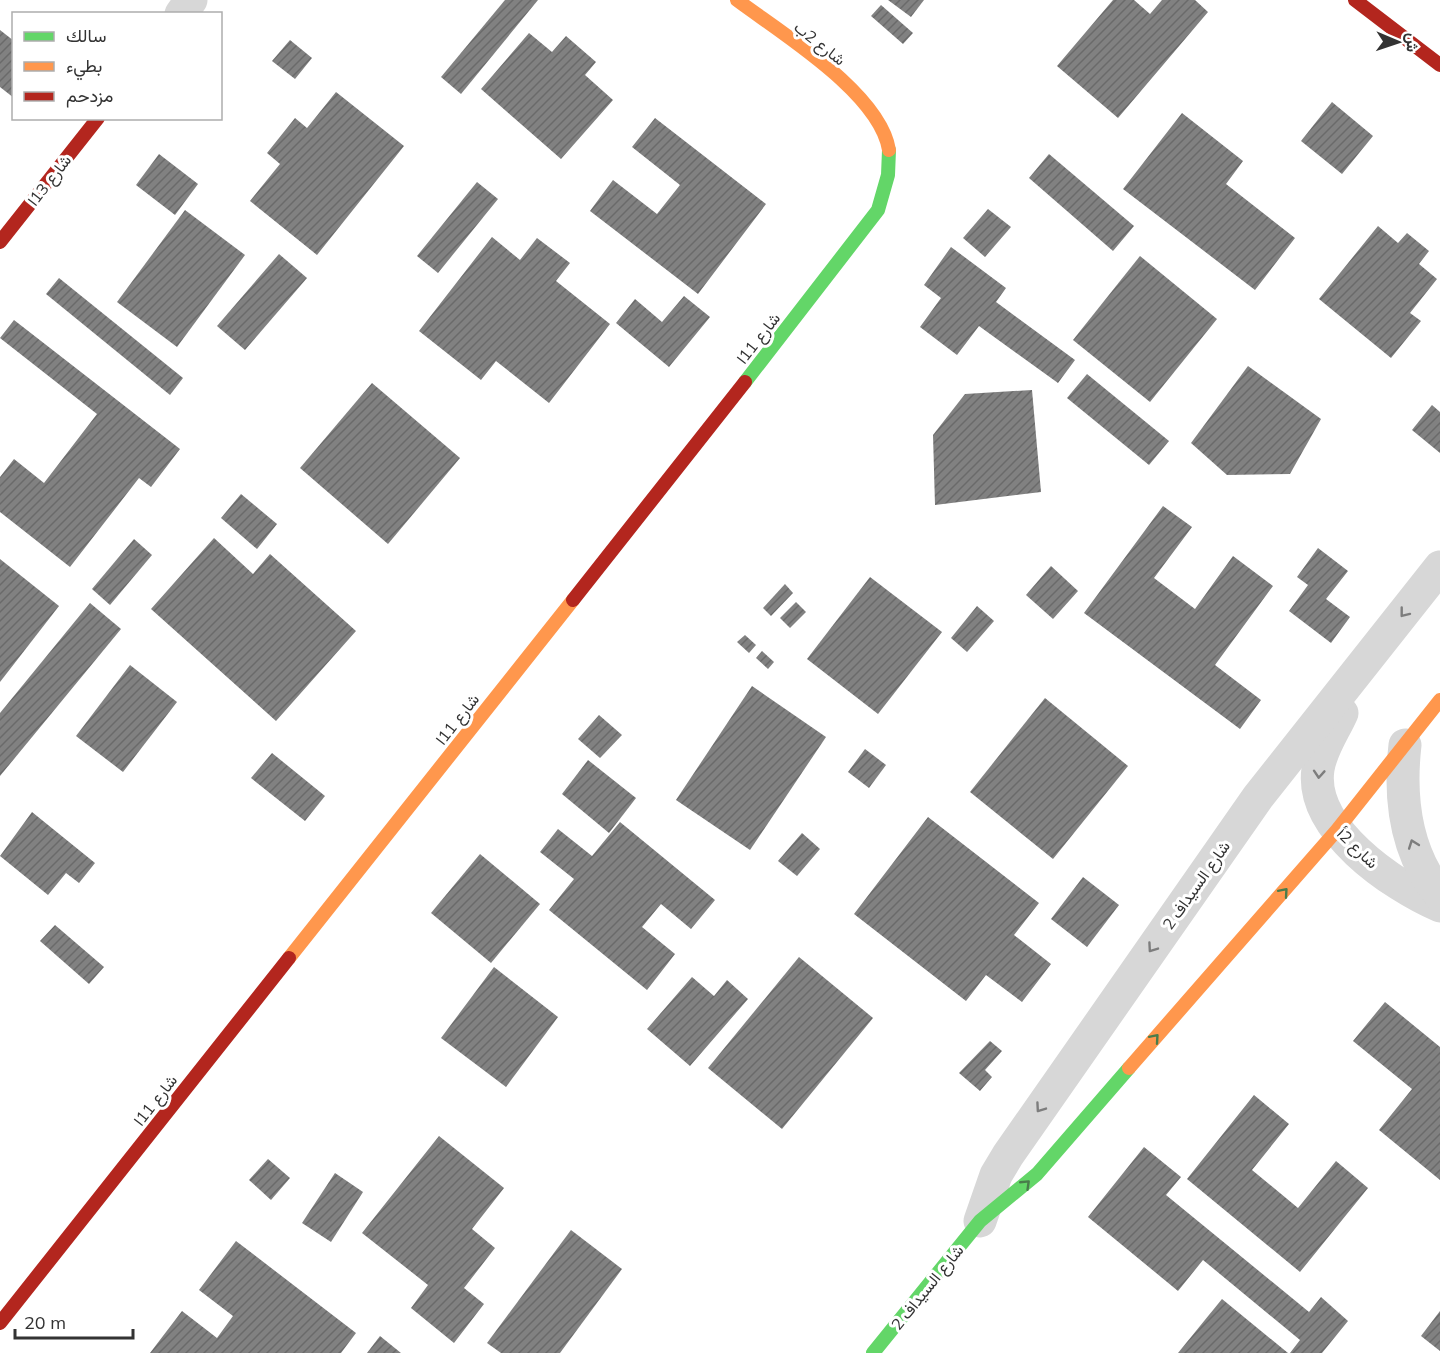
<svg xmlns="http://www.w3.org/2000/svg" width="1440" height="1353" font-family="Mulish,Vazirmatn,sans-serif">
<defs>
<pattern id="building-hatch" width="6" height="6" patternUnits="userSpaceOnUse" patternTransform="scale(1.5)"><rect width="6" height="6" fill="#818181"/><path d="M-1 1l2-2M0 6l6-6M5 7l2-2" fill="none" stroke="#6a6a6a"/></pattern>
</defs>
<rect width="100%" height="100%" fill="#fff"/>
<g fill="url(#building-hatch)">
<path d="M 505,0 L 538,0 L 461,94 L 441,77 Z"/>
<path d="M 888,0 L 924,0 L 911,17 Z"/>
<path d="M 1113,0 L 1134,0 L 1150,14 L 1162,0 L 1195,0 L 1208,12 L 1118,118 L 1057,66 Z"/>
<path d="M 881,5 L 913,33 L 903,44 L 871,16 Z"/>
<path d="M 0,30 L 14,41 L 14,98 L 0,87 Z"/>
<path d="M 529,33 L 552,52 L 566,36 L 596,62 L 585,75 L 613,100 L 561,159 L 481,89 Z"/>
<path d="M 290,40 L 312,58 L 295,79 L 272,61 Z"/>
<path d="M 336,92 L 404,146 L 317,255 L 250,201 L 280,164 L 267,153 L 295,118 L 307,128 Z"/>
<path d="M 1332,102 L 1373,136 L 1342,174 L 1301,141 Z"/>
<path d="M 1182,113 L 1243,161 L 1226,184 L 1295,238 L 1255,290 L 1123,189 Z"/>
<path d="M 655,118 L 766,204 L 698,294 L 590,211 L 613,180 L 657,214 L 680,185 L 632,147 Z"/>
<path d="M 159,154 L 198,184 L 175,215 L 136,185 Z"/>
<path d="M 1049,154 L 1134,226 L 1113,251 L 1029,178 Z"/>
<path d="M 477,182 L 498,199 L 438,273 L 417,256 Z"/>
<path d="M 988,209 L 1011,227 L 985,257 L 963,238 Z"/>
<path d="M 185,210 L 245,255 L 177,347 L 117,302 Z"/>
<path d="M 1378,226 L 1398,243 L 1407,233 L 1429,251 L 1419,264 L 1437,279 L 1410,313 L 1421,321 L 1391,358 L 1319,299 Z"/>
<path d="M 492,237 L 520,260 L 537,238 L 570,263 L 556,281 L 610,324 L 549,403 L 496,361 L 481,380 L 419,331 Z"/>
<path d="M 951,247 L 1006,288 L 996,302 L 1075,360 L 1058,383 L 979,326 L 957,355 L 920,327 L 941,298 L 924,285 Z"/>
<path d="M 279,254 L 307,278 L 245,350 L 217,326 Z"/>
<path d="M 1140,256 L 1217,319 L 1150,402 L 1073,340 Z"/>
<path d="M 59,278 L 183,378 L 170,395 L 46,294 Z"/>
<path d="M 684,296 L 710,317 L 669,367 L 616,323 L 635,299 L 662,322 Z"/>
<path d="M 14,320 L 180,449 L 151,487 L 139,478 L 70,567 L 0,512 L 0,477 L 14,459 L 44,483 L 97,414 L 0,338 Z"/>
<path d="M 1248,366 L 1321,419 L 1290,474 L 1227,475 L 1191,443 Z"/>
<path d="M 1087,374 L 1169,441 L 1149,465 L 1067,398 Z"/>
<path d="M 372,383 L 460,458 L 388,544 L 300,468 Z"/>
<path d="M 1032,390 L 1041,492 L 935,505 L 933,435 L 965,394 Z"/>
<path d="M 1432,405 L 1440,412 L 1440,453 L 1412,430 Z"/>
<path d="M 241,494 L 277,524 L 257,549 L 221,518 Z"/>
<path d="M 1163,506 L 1192,527 L 1154,578 L 1195,609 L 1233,556 L 1273,586 L 1215,665 L 1261,700 L 1240,729 L 1084,613 Z"/>
<path d="M 214,538 L 253,574 L 270,554 L 356,631 L 276,721 L 151,609 Z"/>
<path d="M 134,539 L 152,555 L 110,605 L 92,589 Z"/>
<path d="M 1318,548 L 1348,571 L 1326,599 L 1350,617 L 1331,643 L 1289,611 L 1308,585 L 1297,577 Z"/>
<path d="M 0,559 L 59,606 L 0,682 Z"/>
<path d="M 1051,566 L 1078,591 L 1053,619 L 1026,595 Z"/>
<path d="M 870,577 L 942,632 L 878,714 L 807,659 Z"/>
<path d="M 785,584 L 793,593 L 771,616 L 763,608 Z"/>
<path d="M 796,602 L 806,612 L 790,628 L 780,618 Z"/>
<path d="M 90,603 L 121,629 L 0,776 L 0,713 Z"/>
<path d="M 977,606 L 994,621 L 967,652 L 951,638 Z"/>
<path d="M 745,635 L 756,645 L 749,653 L 737,642 Z"/>
<path d="M 762,651 L 774,662 L 768,669 L 756,658 Z"/>
<path d="M 130,665 L 177,702 L 123,772 L 76,736 Z"/>
<path d="M 752,686 L 826,737 L 750,850 L 676,800 Z"/>
<path d="M 1045,698 L 1128,766 L 1053,859 L 970,792 Z"/>
<path d="M 599,715 L 622,735 L 600,758 L 578,739 Z"/>
<path d="M 865,749 L 886,765 L 869,788 L 848,772 Z"/>
<path d="M 272,753 L 325,796 L 305,821 L 251,778 Z"/>
<path d="M 588,760 L 636,798 L 609,833 L 562,794 Z"/>
<path d="M 32,812 L 95,863 L 79,883 L 66,873 L 48,895 L 0,856 Z"/>
<path d="M 928,817 L 1039,903 L 1014,935 L 1051,964 L 1022,1002 L 986,975 L 966,1001 L 854,914 Z"/>
<path d="M 620,822 L 715,900 L 691,929 L 661,904 L 642,927 L 675,954 L 647,990 L 549,910 L 574,879 L 540,852 L 558,829 L 592,856 Z"/>
<path d="M 802,833 L 820,849 L 797,876 L 778,861 Z"/>
<path d="M 480,854 L 540,904 L 491,963 L 431,913 Z"/>
<path d="M 1083,877 L 1119,905 L 1087,947 L 1051,919 Z"/>
<path d="M 55,925 L 104,967 L 89,984 L 40,941 Z"/>
<path d="M 799,957 L 873,1018 L 782,1129 L 708,1068 Z"/>
<path d="M 494,967 L 558,1017 L 506,1087 L 441,1038 Z"/>
<path d="M 692,977 L 714,996 L 727,980 L 748,999 L 690,1066 L 647,1029 Z"/>
<path d="M 1385,1002 L 1440,1047 L 1440,1180 L 1379,1130 L 1412,1089 L 1353,1041 Z"/>
<path d="M 990,1041 L 1002,1051 L 985,1070 L 992,1077 L 980,1091 L 959,1073 Z"/>
<path d="M 1254,1095 L 1289,1124 L 1252,1170 L 1298,1208 L 1336,1161 L 1368,1188 L 1300,1272 L 1187,1179 Z"/>
<path d="M 439,1136 L 504,1188 L 472,1229 L 495,1248 L 464,1288 L 484,1304 L 454,1343 L 411,1308 L 428,1285 L 362,1233 Z"/>
<path d="M 1144,1147 L 1181,1177 L 1166,1195 L 1309,1312 L 1321,1297 L 1348,1321 L 1322,1353 L 1290,1353 L 1300,1340 L 1203,1260 L 1178,1291 L 1088,1217 Z"/>
<path d="M 268,1159 L 290,1178 L 271,1200 L 249,1180 Z"/>
<path d="M 335,1173 L 363,1192 L 331,1242 L 302,1223 Z"/>
<path d="M 571,1230 L 622,1269 L 560,1353 L 501,1353 L 487,1343 Z"/>
<path d="M 236,1241 L 356,1333 L 341,1353 L 150,1353 L 182,1311 L 217,1338 L 233,1316 L 199,1290 Z"/>
<path d="M 1222,1299 L 1288,1353 L 1178,1353 Z"/>
<path d="M 1440,1311 L 1440,1351 L 1421,1336 Z"/>
<path d="M 380,1336 L 401,1353 L 367,1353 Z"/>
</g>
<g fill="none" stroke-linecap="round" stroke-linejoin="round">
<g stroke="#d7d7d7" stroke-width="33">
<path d="M 181,14 L 191,0"/>
<path d="M 1342,713 C 1334,731 1321,749 1318,769 C 1309,829 1392,885 1440,906"/>
<path d="M 1405,745 C 1399,798 1405,852 1440,895"/>
<path d="M 980,1221 L 996,1175 L 1008,1155 L 1258,797 L 1440,567"/>
</g>
<g stroke="#63d668" stroke-width="14">
<path d="M 745,382 L 878,210 L 888,175 L 889,150"/>
<path d="M 873,1353 L 980,1221 L 1037,1174 L 1129,1068"/>
</g>
<g stroke="#ff974d" stroke-width="14">
<path d="M 737,0 C 781,33 880,93 889,150"/>
<path d="M 289,958 L 573,600"/>
<path d="M 1129,1068 L 1337,830 L 1440,700"/>
</g>
<g stroke="#b3261e" stroke-width="14">
<path d="M 1355,0 L 1440,65"/>
<path d="M 0,242 L 98,118"/>
<path d="M 573,600 L 745,382"/>
<path d="M 0,1323 L 289,958"/>
</g>
</g>
<defs><path id="oneway-chevron" d="M-2-3.5L2.5 0L-2 3.5" fill="none" stroke-width="1.6" stroke-linecap="round" stroke-linejoin="round" transform="scale(1.5)"/></defs>
<g stroke="#7d7d7d">
<use href="#oneway-chevron" transform="translate(1404 613) rotate(128)"/>
<use href="#oneway-chevron" transform="translate(1319 774) rotate(94)"/>
<use href="#oneway-chevron" transform="translate(1413 844) rotate(-110)"/>
<use href="#oneway-chevron" transform="translate(1152 948) rotate(125)"/>
<use href="#oneway-chevron" transform="translate(1040 1108) rotate(125)"/>
</g>
<g stroke="#497c4b">
<use href="#oneway-chevron" transform="translate(1284 892) rotate(-49)"/>
<use href="#oneway-chevron" transform="translate(1155 1038) rotate(-49)"/>
<use href="#oneway-chevron" transform="translate(1026 1184) rotate(-44)"/>
</g>
<g text-anchor="middle" dominant-baseline="central" stroke-width="6" stroke-linejoin="round" paint-order="stroke">
<g font-size="16" fill="#333" stroke="#fff">
<text transform="translate(820 43) rotate(38)">شارع 2ب</text>
<text transform="translate(49 180) rotate(-52)">شارع 13ا</text>
<text transform="translate(758 338) rotate(-52)">شارع 11ا</text>
<text transform="translate(457 719) rotate(-52)">شارع 11ا</text>
<text transform="translate(1358 848) rotate(44)">شارع 2أ</text>
<text transform="translate(1196 885) rotate(-55)">شارع السيداف 2</text>
<text transform="translate(155 1100) rotate(-52)">شارع 11ا</text>
<text transform="translate(927 1287) rotate(-51)">شارع السيداف 2</text>
</g>
</g>
<rect x="12" y="12" width="210" height="108" fill="#ffffff" stroke="#adadad" stroke-width="1.5"/>
<rect x="24" y="32" width="30" height="9" fill="#63d668" stroke="#adadad" stroke-width="1.5"/>
<text x="66" y="42" font-size="18" fill="#333333">سالك</text>
<rect x="24" y="62" width="30" height="9" fill="#ff974d" stroke="#adadad" stroke-width="1.5"/>
<text x="66" y="72" font-size="18" fill="#333333">بطيء</text>
<rect x="24" y="92" width="30" height="9" fill="#b3261e" stroke="#adadad" stroke-width="1.5"/>
<text x="66" y="102" font-size="18" fill="#333333">مزدحم</text>
<g transform="translate(1398 42) rotate(92)" stroke="#ffffff" stroke-width="4.5" paint-order="stroke">
<path d="M0-4.5L10 22L0 15L-10 22Z" fill="#333333"/>
<text y="-9" font-size="16" font-weight="bold" text-anchor="middle" fill="#333333">ش</text>
</g>
<path d="M15 1329v9h118v-9" fill="none" stroke="#333333" stroke-width="3"/>
<text x="24" y="1329" font-size="18" fill="#333333" stroke="#ffffff" stroke-width="4.5" paint-order="stroke">20 m</text>
</svg>
